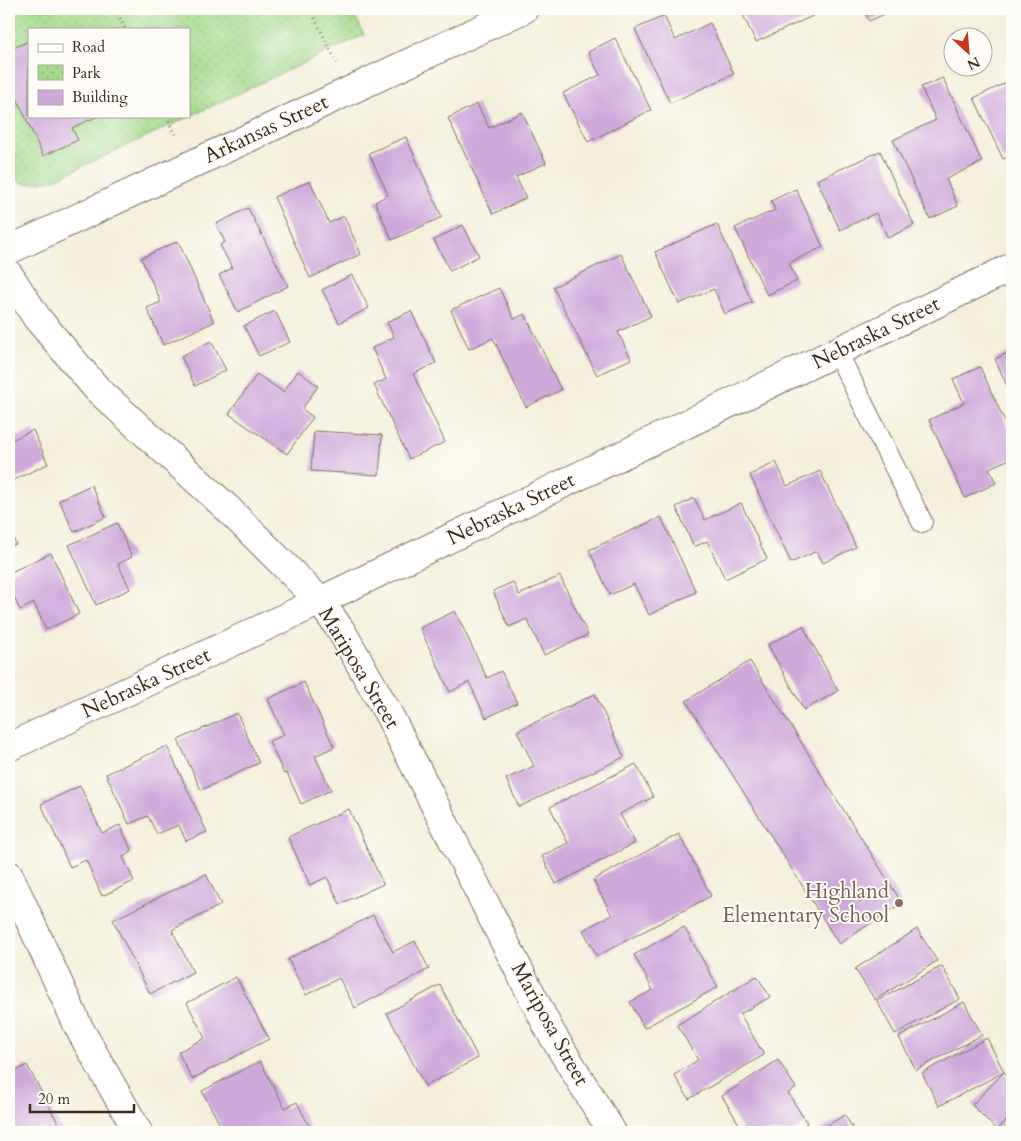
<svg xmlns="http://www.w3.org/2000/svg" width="1021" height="1141" font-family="Cardo,serif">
<defs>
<pattern id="park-dots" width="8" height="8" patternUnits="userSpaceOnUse" patternTransform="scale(1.25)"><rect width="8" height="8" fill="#a3da8b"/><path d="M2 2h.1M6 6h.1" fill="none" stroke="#8dbb78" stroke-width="1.8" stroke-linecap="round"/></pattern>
</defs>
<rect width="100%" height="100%" fill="#fdfcf7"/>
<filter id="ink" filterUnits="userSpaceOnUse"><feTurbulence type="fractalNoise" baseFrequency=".02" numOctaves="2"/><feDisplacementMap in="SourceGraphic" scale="10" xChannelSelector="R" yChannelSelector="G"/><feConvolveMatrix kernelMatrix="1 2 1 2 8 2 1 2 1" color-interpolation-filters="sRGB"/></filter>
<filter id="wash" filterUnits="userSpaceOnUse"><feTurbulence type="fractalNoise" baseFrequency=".0096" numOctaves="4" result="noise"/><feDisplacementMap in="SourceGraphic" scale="20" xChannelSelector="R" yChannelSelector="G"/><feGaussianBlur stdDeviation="1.12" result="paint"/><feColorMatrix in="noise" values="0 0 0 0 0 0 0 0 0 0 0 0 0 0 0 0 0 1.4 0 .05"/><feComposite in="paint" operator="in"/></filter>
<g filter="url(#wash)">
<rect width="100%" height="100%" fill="#f4efdb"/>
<path fill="url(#park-dots)" stroke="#6f8254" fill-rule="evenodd" d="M 9,9 L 352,9 L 364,35 L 53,180 L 27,184 L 9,178 ZM 29,29 L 189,29 L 189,116 L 29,116 Z"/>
<g id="blocks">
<g fill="#cfa9dc">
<path d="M 740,9 L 818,9 L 819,13 L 756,42 Z"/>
<path d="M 863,9 L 896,9 L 869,21 Z"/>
<path d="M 664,16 L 675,40 L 710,23 L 734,74 L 670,103 L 635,29 Z"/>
<path d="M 615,38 L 651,110 L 588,142 L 563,93 L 600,75 L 588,52 Z"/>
<path d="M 29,41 L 29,116 L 98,116 L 72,128 L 78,140 L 43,156 L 9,81 L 9,50 Z"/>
<path d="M 943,78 L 982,162 L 946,179 L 958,206 L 930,219 L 893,140 L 936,120 L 921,87 Z"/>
<path d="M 1012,80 L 1012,155 L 1003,159 L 974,98 Z"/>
<path d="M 477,104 L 489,128 L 522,112 L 546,163 L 516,177 L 526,198 L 493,214 L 448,118 Z"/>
<path d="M 406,137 L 442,217 L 392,240 L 375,202 L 388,195 L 369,153 Z"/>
<path d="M 880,151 L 914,225 L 888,238 L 876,213 L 840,230 L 817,180 Z"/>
<path d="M 310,181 L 329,223 L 344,216 L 361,254 L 310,278 L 274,197 Z"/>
<path d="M 796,189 L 823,247 L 789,263 L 797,281 L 767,295 L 735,228 L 775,210 L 771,201 Z"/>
<path d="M 248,208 L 288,286 L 238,312 L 219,275 L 232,268 L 220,245 L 225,242 L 216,224 Z"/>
<path d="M 717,224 L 752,302 L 725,314 L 714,289 L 679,304 L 655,252 Z"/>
<path d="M 463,225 L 479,256 L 450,271 L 434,240 Z"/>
<path d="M 178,241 L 214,322 L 163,345 L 147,308 L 161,302 L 141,258 Z"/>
<path d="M 621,254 L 651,316 L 618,332 L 631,359 L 597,375 L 553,287 Z"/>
<path d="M 352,275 L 369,308 L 339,323 L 322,290 Z"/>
<path d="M 499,288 L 514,319 L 525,314 L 561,390 L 526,407 L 493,338 L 469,349 L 451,310 Z"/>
<path d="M 275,311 L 290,342 L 259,356 L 244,326 Z"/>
<path d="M 411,311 L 436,363 L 413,374 L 445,442 L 409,459 L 374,385 L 386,379 L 372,348 L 394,337 L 387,322 Z"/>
<path d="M 211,341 L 226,370 L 195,386 L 181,356 Z"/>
<path d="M 1012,351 L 1012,397 L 995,359 Z"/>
<path d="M 980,367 L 1012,437 L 1012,458 L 989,468 L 996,483 L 965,498 L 929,420 L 964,403 L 953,379 Z"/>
<path d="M 298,371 L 318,386 L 302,409 L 313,417 L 287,454 L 229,414 L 257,374 L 283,392 Z"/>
<path d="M 33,430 L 48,464 L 9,482 L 9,441 Z"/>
<path d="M 314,431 L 382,435 L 379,475 L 311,471 Z"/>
<path d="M 776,462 L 787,486 L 820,471 L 856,547 L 823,563 L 817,551 L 791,563 L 750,475 Z"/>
<path d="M 91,485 L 106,517 L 74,532 L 59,500 Z"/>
<path d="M 694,498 L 705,520 L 741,503 L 767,559 L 725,579 L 707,541 L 694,547 L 676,507 Z"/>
<path d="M 661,517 L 696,592 L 649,615 L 634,584 L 610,595 L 589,550 Z"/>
<path d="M 117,523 L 132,557 L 118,564 L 130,589 L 96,605 L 69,545 Z"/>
<path d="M 9,531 L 16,544 L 9,547 Z"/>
<path d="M 51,553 L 79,614 L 46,630 L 34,603 L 20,610 L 9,587 L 9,573 Z"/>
<path d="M 560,576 L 588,635 L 544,655 L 527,619 L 509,627 L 493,591 L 513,582 L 519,595 Z"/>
<path d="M 455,611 L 487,678 L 501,671 L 517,703 L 486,718 L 469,682 L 450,692 L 420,628 Z"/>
<path d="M 803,626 L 838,691 L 804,710 L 768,645 Z"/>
<path d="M 750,661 L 902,903 L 839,944 L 686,701 Z"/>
<path d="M 304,682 L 334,747 L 315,756 L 331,790 L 301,804 L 287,773 L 284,774 L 269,741 L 284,735 L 268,699 Z"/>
<path d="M 595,694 L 624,757 L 519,807 L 506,779 L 534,766 L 517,731 Z"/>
<path d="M 237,713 L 259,763 L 201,790 L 178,740 Z"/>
<path d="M 167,746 L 207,832 L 186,841 L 179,825 L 157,834 L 148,816 L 129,824 L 106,774 Z"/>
<path d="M 636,764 L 653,797 L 620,814 L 635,843 L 556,884 L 542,856 L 568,843 L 550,807 Z"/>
<path d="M 80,786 L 102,833 L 120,825 L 132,852 L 123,857 L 134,881 L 102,896 L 86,860 L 70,867 L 41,804 Z"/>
<path d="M 349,809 L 383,884 L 340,904 L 327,877 L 310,885 L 288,837 Z"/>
<path d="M 679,834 L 711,896 L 597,956 L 583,930 L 612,915 L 593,880 Z"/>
<path d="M 206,874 L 221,905 L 172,930 L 193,972 L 150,994 L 113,920 Z"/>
<path d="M 373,915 L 393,952 L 415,941 L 429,969 L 355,1008 L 339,978 L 306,995 L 288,959 Z"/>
<path d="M 684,927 L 718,987 L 644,1028 L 630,1002 L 653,990 L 634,955 Z"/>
<path d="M 917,929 L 937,961 L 875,1000 L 855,969 Z"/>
<path d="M 942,966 L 960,999 L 895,1034 L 877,1001 Z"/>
<path d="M 757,976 L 770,997 L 740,1014 L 764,1055 L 689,1099 L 674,1075 L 698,1060 L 677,1025 Z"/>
<path d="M 236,977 L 269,1039 L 192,1079 L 178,1052 L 205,1038 L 187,1003 Z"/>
<path d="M 440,985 L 478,1058 L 425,1086 L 387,1013 Z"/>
<path d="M 964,1002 L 982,1035 L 916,1070 L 899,1037 Z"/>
<path d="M 987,1038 L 1004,1072 L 939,1106 L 922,1073 Z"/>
<path d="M 9,1044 L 15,1056 L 9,1060 Z"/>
<path d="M 778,1060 L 796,1088 L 788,1093 L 807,1123 L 793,1132 L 737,1132 L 742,1129 L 722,1096 Z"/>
<path d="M 260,1061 L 285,1108 L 297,1102 L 310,1128 L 302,1132 L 224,1132 L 202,1091 Z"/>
<path d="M 27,1065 L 63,1132 L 9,1132 L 9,1075 Z"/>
<path d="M 1004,1072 L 1012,1080 L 1012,1115 L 997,1130 L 972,1105 Z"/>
<path d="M 845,1115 L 855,1132 L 816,1132 Z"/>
<path d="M 1012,1124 L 1012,1132 L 1002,1132 Z"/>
</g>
</g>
</g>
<g filter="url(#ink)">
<use href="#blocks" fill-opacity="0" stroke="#7c6f60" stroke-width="1"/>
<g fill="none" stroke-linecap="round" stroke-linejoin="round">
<g stroke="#7c6f60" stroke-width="22">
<path id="service" d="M 837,352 L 922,522"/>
</g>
<g stroke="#7c6f60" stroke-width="30">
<g id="minor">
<path d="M 9,250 L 524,9"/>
<path d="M 9,747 L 320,601"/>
<path d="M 9,875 L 79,1028 L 138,1132"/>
</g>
</g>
<g stroke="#7c6f60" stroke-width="30">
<g id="tertiary">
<path d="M 9,275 L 37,318 L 97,389 L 226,507 L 320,601 L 342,632 L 389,715 L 550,1031 L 612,1132"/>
<path d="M 320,601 L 1012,267"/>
</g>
</g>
<g stroke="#7c6f60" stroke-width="3" stroke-dasharray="1 4" stroke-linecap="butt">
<path d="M 116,9 L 125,29"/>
<path d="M 310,9 L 337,63"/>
<path d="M 166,116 L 176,136"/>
</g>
<use href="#service" stroke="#fff" stroke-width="20"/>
<use href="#minor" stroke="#fff" stroke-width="28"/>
<use href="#tertiary" stroke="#fff" stroke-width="28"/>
</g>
</g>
<circle fill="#8d6e63" stroke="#fdfcf7" stroke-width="2" cx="899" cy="903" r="5"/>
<g text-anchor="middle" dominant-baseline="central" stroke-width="4" stroke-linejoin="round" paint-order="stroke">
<g font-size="21" fill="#3b2a1e" stroke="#fdfcf7">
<text transform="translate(266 129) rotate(-25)">Arkansas Street</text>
<text transform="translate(876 333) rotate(-26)">Nebraska Street</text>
<text transform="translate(511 509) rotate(-26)">Nebraska Street</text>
<text transform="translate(359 668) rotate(59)">Mariposa Street</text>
<text transform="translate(146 683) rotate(-25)">Nebraska Street</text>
<text transform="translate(550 1024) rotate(61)">Mariposa Street</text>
</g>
<g font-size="21" fill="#785e54" stroke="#fdfcf7" text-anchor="end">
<text x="889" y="891">Highland<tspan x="889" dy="24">Elementary School</tspan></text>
</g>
</g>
<rect width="1021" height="1141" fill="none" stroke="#fdfcf7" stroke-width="30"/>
<rect x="28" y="28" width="162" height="90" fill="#fdfcf7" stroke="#afa8a0"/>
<rect x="38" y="44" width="25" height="8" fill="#ffffff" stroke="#afa8a0"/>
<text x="72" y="52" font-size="15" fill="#3b2a1e">Road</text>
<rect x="38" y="65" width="25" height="15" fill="url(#park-dots)" stroke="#afa8a0"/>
<text x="72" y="78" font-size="15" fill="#3b2a1e">Park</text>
<rect x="38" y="90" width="25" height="15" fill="#cfa9dc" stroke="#afa8a0"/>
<text x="72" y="102" font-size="15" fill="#3b2a1e">Building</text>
<g transform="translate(968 52) rotate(154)"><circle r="24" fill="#fdfcf7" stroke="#afa8a0"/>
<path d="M0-4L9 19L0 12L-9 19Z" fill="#c8321e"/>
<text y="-8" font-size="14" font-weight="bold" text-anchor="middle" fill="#3b2a1e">N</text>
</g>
<path d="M30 1104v8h104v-8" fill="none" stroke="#3b2a1e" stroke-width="2.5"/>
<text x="38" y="1104" font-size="15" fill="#3b2a1e" stroke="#fdfcf7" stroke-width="4" paint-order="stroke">20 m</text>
</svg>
